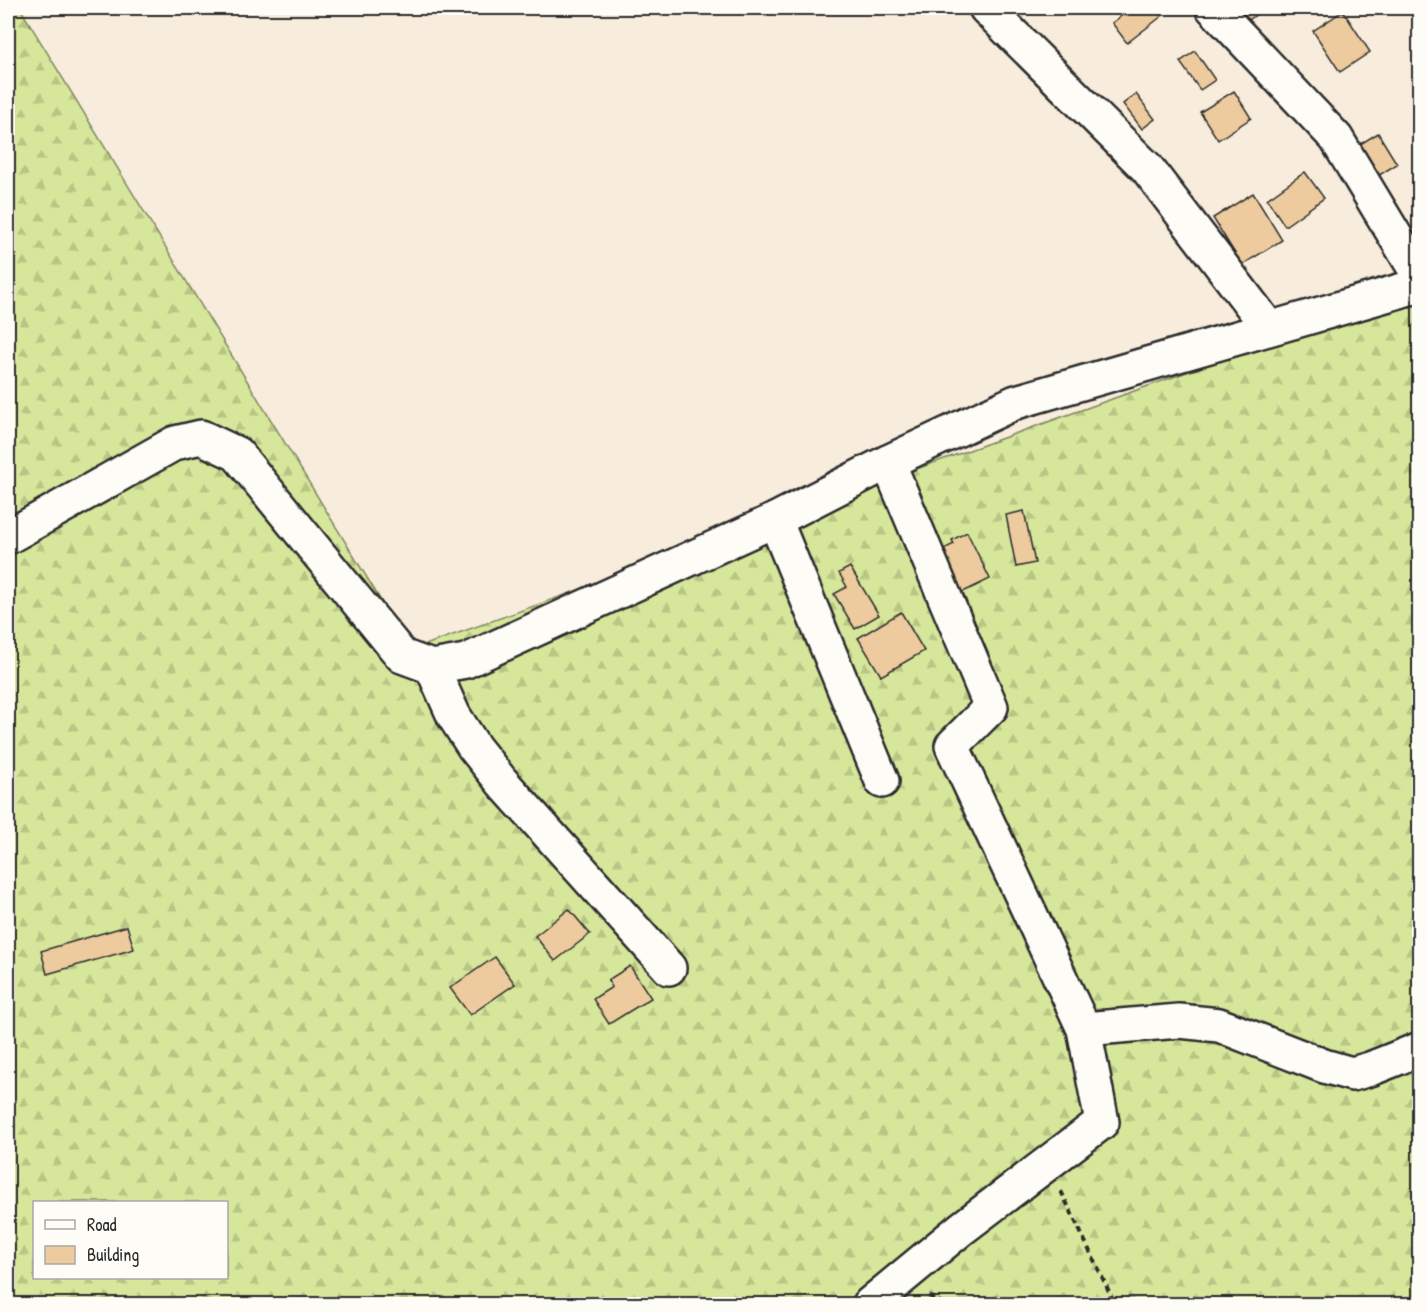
<svg xmlns="http://www.w3.org/2000/svg" width="1427" height="1312" font-family="'Patrick Hand',sans-serif">
<defs>
<pattern id="forest-firs" width="22" height="20" patternUnits="userSpaceOnUse" patternTransform="scale(1.5)"><rect width="22" height="20" fill="#d6e69a"/><path d="M5 1l3.5 6h-7zM16 11l3.5 6h-7z" fill="#b8c585"/></pattern>
</defs>
<rect width="100%" height="100%" fill="#f8eddc"/>
<filter id="ink" filterUnits="userSpaceOnUse"><feTurbulence type="fractalNoise" baseFrequency=".0167" numOctaves="2"/><feDisplacementMap in="SourceGraphic" scale="12" xChannelSelector="R" yChannelSelector="G"/><feConvolveMatrix kernelMatrix="1 2 1 2 8 2 1 2 1" color-interpolation-filters="sRGB"/></filter>
<g filter="url(#ink)">
<path fill="url(#forest-firs)" stroke="#808862" stroke-width="1.5" fill-rule="evenodd" d="M 8,8 L 20,8 L 411,650 L 1419,289 L 1419,1304 L 8,1304 ZM 34,1202 L 226,1202 L 226,1278 L 34,1278 Z"/>
<g fill="#edcb9e" stroke="#2b2b2b" stroke-width="1.5">
<path d="M 1132,8 L 1155,8 L 1162,16 L 1127,43 L 1112,23 Z"/>
<path d="M 1223,8 L 1265,8 L 1238,28 Z"/>
<path d="M 1343,11 L 1370,52 L 1340,72 L 1313,31 Z"/>
<path d="M 1195,51 L 1215,80 L 1200,90 L 1180,62 Z"/>
<path d="M 1234,91 L 1251,118 L 1218,140 L 1200,112 Z"/>
<path d="M 1136,94 L 1155,119 L 1142,129 L 1123,104 Z"/>
<path d="M 1378,133 L 1397,164 L 1365,184 L 1346,153 Z"/>
<path d="M 1305,172 L 1324,198 L 1285,226 L 1267,199 Z"/>
<path d="M 1253,193 L 1282,240 L 1242,265 L 1213,218 Z"/>
<path d="M 1024,511 L 1035,563 L 1016,567 L 1006,515 Z"/>
<path d="M 967,532 L 990,579 L 959,594 L 938,552 L 954,544 L 952,540 Z"/>
<path d="M 850,567 L 879,615 L 855,629 L 834,594 L 847,587 L 839,573 Z"/>
<path d="M 901,612 L 924,651 L 881,676 L 858,638 Z"/>
<path d="M 569,909 L 590,934 L 555,961 L 535,936 Z"/>
<path d="M 127,926 L 134,949 L 47,974 L 41,951 Z"/>
<path d="M 495,957 L 515,984 L 470,1015 L 450,988 Z"/>
<path d="M 630,966 L 651,998 L 609,1024 L 593,999 L 612,987 L 608,980 Z"/>
</g>
<g fill="none" stroke-linecap="round" stroke-linejoin="round">
<g stroke="#2b2b2b" stroke-width="38">
<g id="street">
<path d="M 986,8 L 1147,168 L 1269,328"/>
<path d="M 1213,8 L 1336,138 L 1420,277"/>
<path d="M 775,520 L 882,781"/>
<path d="M 8,537 L 175,443 L 201,437 L 237,454 L 402,656 L 432,667 L 466,661 L 775,520 L 888,462 L 1016,402 L 1420,285"/>
<path d="M 432,667 L 454,716 L 474,747 L 502,782 L 669,968"/>
<path d="M 1084,1029 L 1179,1021 L 1219,1025 L 1324,1066 L 1352,1074 L 1370,1069 L 1420,1049"/>
<path d="M 870,1304 L 961,1229 L 1102,1122 L 1084,1029 L 952,746 L 991,707 L 888,462"/>
</g>
</g>
<g stroke="#2b2b2b" stroke-width="4" stroke-dasharray="6 4.5" stroke-linecap="butt">
<path d="M 1061,1191 L 1115,1304"/>
<path d="M 929,1296 L 944,1304"/>
</g>
<use href="#street" stroke="#fdfcf7" stroke-width="33"/>
</g>
</g>
<rect width="1427" height="1312" fill="none" stroke="#fdfcf7" stroke-width="30"/>
<rect x="15" y="15" width="1397" height="1282" fill="none" stroke="#2b2b2b" stroke-width="2" filter="url(#ink)"/>
<rect x="33" y="1201" width="195" height="78" fill="#fdfcf7" stroke="#a9a8a5" stroke-width="1.5"/>
<rect x="45" y="1220" width="30" height="9" fill="#fdfcf7" stroke="#a9a8a5" stroke-width="1.5"/>
<text x="87" y="1231" font-size="18" fill="#2b2b2b">Road</text>
<rect x="45" y="1246" width="30" height="18" fill="#edcb9e" stroke="#a9a8a5" stroke-width="1.5"/>
<text x="87" y="1261" font-size="18" fill="#2b2b2b">Building</text>
</svg>
